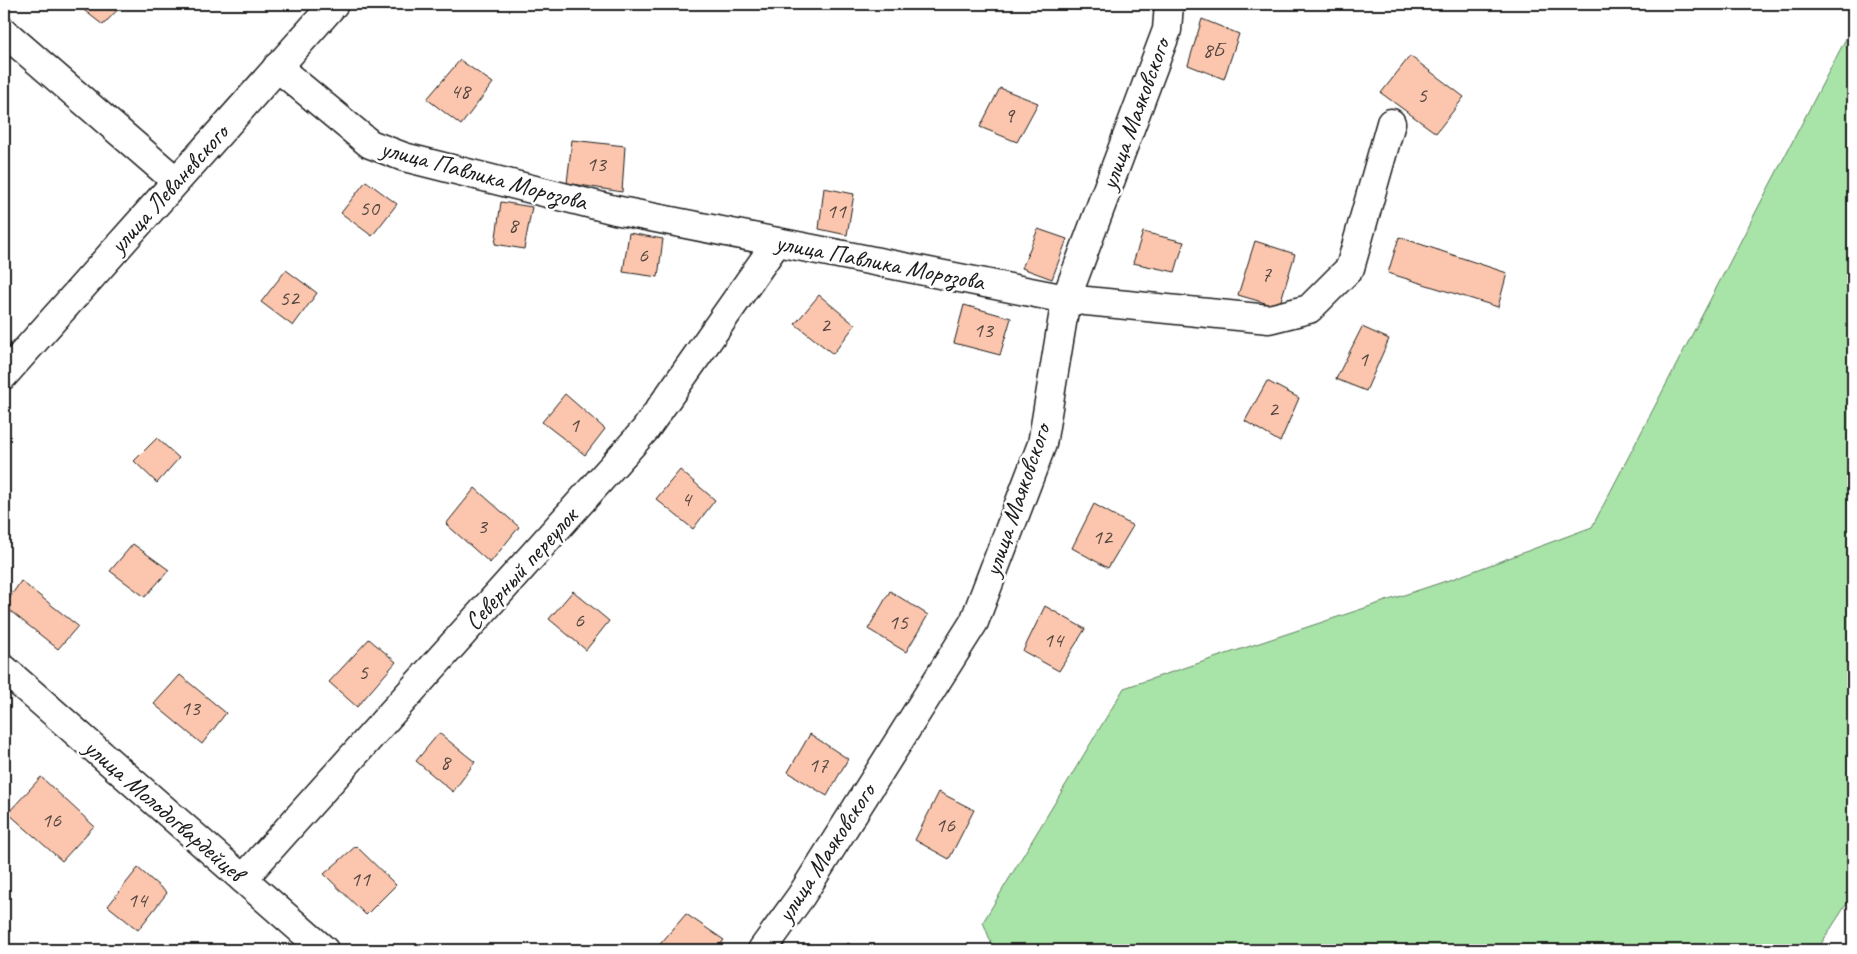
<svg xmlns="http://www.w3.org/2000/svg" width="1857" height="954" font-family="Caveat,sans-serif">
<rect width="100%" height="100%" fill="#fff"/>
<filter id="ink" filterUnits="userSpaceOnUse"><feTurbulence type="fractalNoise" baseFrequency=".02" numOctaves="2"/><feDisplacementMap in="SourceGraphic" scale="10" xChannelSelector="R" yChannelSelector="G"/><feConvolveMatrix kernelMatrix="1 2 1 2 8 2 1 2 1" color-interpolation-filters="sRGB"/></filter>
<g filter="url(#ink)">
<path fill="#a8e3a8" stroke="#628062" d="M 1853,25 L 1853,894 L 1817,950 L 994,950 L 983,922 L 1124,688 L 1455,578 L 1592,527 Z"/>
<g fill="#fbc6ad" stroke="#1c1c1c">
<path d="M 76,4 L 123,4 L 103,25 Z"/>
<path d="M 1221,4 L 1235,4 L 1233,9 Z"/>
<path d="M 1202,19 L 1239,34 L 1224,79 L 1188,65 Z"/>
<path d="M 1410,56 L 1464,97 L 1436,133 L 1381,93 Z"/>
<path d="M 460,60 L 493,83 L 461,125 L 427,99 Z"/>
<path d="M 1000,88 L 1038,103 L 1017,142 L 980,127 Z"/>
<path d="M 572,140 L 625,146 L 622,192 L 567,183 Z"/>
<path d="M 366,181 L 397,204 L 372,236 L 341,213 Z"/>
<path d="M 824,188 L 854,194 L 847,235 L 819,229 Z"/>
<path d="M 501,202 L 532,207 L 524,249 L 495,244 Z"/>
<path d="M 1038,229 L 1067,239 L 1052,279 L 1022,268 Z"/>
<path d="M 1143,232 L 1184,242 L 1175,272 L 1133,263 Z"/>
<path d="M 629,233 L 663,239 L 658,277 L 623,272 Z"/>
<path d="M 1399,237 L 1507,273 L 1498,307 L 1388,273 Z"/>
<path d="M 1255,241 L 1295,254 L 1279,307 L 1238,295 Z"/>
<path d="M 286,270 L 317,293 L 293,326 L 261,302 Z"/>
<path d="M 819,295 L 855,325 L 833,354 L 795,324 Z"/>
<path d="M 964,305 L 1011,318 L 1000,355 L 954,343 Z"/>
<path d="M 1362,327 L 1389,339 L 1366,391 L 1336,379 Z"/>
<path d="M 1267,381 L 1299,398 L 1280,442 L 1245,421 Z"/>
<path d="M 565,394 L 605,429 L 585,455 L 542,422 Z"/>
<path d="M 157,438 L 179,458 L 157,483 L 134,461 Z"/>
<path d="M 680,470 L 715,500 L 693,529 L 656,499 Z"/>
<path d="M 475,488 L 519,527 L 490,563 L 446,524 Z"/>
<path d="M 1094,504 L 1133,526 L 1108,568 L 1072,548 Z"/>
<path d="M 133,544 L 169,570 L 145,597 L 110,571 Z"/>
<path d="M 21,581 L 78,626 L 58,649 L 4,606 Z"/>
<path d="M 573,591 L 609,621 L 586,650 L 549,619 Z"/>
<path d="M 890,591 L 928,615 L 906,652 L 868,629 Z"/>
<path d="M 1045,606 L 1085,629 L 1059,671 L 1023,651 Z"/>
<path d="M 369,639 L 396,662 L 357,707 L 329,682 Z"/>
<path d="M 180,675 L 226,713 L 202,744 L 154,704 Z"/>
<path d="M 439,733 L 475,762 L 453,792 L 416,761 Z"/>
<path d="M 810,734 L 848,759 L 827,796 L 788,772 Z"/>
<path d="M 41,777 L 94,826 L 62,861 L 8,813 Z"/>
<path d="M 939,792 L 974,810 L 949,859 L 915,840 Z"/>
<path d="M 356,846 L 396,885 L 366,915 L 324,874 Z"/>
<path d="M 138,868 L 167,893 L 138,930 L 108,906 Z"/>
<path d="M 686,914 L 724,940 L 715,950 L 655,950 Z"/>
<path d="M 848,943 L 858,950 L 841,950 Z"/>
</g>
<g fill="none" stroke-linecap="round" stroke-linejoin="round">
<g stroke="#1c1c1c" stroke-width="31">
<g id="minor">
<path d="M 4,32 L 176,181"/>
<path d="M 277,67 L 370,144 L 404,157 L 615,210 L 1066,299 L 1269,319 L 1309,309 L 1350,268 L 1391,123"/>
<path d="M 4,375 L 334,4"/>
<path d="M 4,669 L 324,950"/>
<path d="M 243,879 L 645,430 L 777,242"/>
<path d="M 762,950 L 801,896 L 974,622 L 1042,444 L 1066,299 L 1167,30 L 1169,4"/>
</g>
</g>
<use href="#minor" stroke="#fff" stroke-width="28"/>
</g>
</g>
<g text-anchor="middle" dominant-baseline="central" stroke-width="5" stroke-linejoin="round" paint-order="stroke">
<g font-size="22" fill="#544640">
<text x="1213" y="50">8Б</text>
<text x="460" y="91">48</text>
<text x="1422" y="95">5</text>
<text x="1009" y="115">9</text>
<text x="596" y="164">13</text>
<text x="369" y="208">50</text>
<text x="836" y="211">11</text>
<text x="513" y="225">8</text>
<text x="643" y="255">6</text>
<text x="1266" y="274">7</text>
<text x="289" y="298">52</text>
<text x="825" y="325">2</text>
<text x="983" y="330">13</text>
<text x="1363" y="359">1</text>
<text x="1273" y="409">2</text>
<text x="574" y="425">1</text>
<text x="686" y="499">4</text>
<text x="482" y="526">3</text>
<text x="1102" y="537">12</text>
<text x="579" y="620">6</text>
<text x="898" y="622">15</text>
<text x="1053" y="640">14</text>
<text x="363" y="672">5</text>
<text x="190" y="708">13</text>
<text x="445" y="762">8</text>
<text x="818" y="765">17</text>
<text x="51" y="820">16</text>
<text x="945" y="825">16</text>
<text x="360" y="879">11</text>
<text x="137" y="900">14</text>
</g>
<g font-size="25" fill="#1c1c1c" stroke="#fff">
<text transform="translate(1135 114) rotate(-70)">улица Маяковского</text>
<text transform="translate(484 175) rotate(15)">улица Павлика Морозова</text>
<text transform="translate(169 189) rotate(-48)">улица Леваневского</text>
<text transform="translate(880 262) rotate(11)">улица Павлика Морозова</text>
<text transform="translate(1017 500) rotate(-71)">улица Маяковского</text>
<text transform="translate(521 569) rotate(-48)">Северный переулок</text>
<text transform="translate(164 810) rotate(41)">улица Молодогвардейцев</text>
<text transform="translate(826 853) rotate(-57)">улица Маяковского</text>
</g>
</g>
<rect width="1857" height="954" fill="none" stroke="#fff" stroke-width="20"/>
<rect x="10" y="10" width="1837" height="934" fill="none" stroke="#1c1c1c" stroke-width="2" filter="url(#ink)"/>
</svg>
